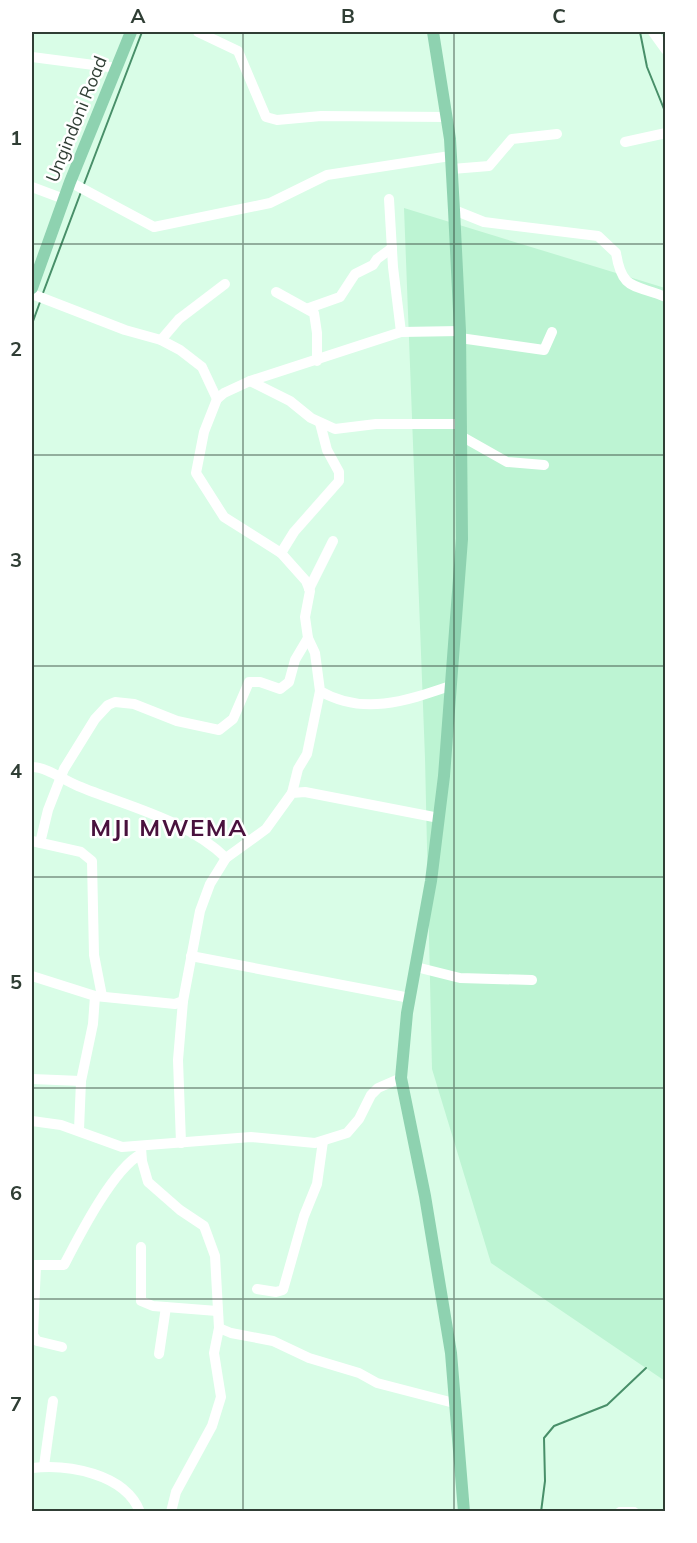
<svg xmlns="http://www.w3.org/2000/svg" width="697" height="1543" font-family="Mulish,sans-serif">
<rect width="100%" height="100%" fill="#d9fde7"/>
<path fill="#bdf4d3" d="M 404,208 L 665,288 L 665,1381 L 491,1263 L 432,1069 L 425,758 Z"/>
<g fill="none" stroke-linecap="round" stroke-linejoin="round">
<g stroke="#488f69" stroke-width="2">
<path d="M 640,32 L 647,67 L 666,114"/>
<path d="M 84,184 L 142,32"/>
<path d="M 43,293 L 81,192"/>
<path d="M 32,324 L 40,302"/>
<path d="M 541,1512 L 545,1481 L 544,1438 L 554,1426 L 607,1405 L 646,1368"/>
</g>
<g stroke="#fff" stroke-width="10">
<path d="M 198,32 L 238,51 L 266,117 L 277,120 L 321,116 L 447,117"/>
<path d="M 653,32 L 666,50"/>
<path d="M 32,57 L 117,68"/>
<path d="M 625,142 L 666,133"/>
<path d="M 452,169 L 489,166 L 512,139 L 557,134"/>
<path d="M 70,182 L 154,227 L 270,203 L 327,175 L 450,156"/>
<path d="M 32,187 L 64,199"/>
<path d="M 389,199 L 393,267 L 401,332"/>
<path d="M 454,210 L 484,222 L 598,236 L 616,253 C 622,291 634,284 666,297"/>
<path d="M 276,292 L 314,313 L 317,333 L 317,361"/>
<path d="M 32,294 L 125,330 L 161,340 L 180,350 L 202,367 L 217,399"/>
<path d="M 309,308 L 340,297 L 355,274 L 373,265 L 377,259 L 392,248"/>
<path d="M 460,338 L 544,350 L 552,332"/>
<path d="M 161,340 L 179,319 L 225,284"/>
<path d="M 250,381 L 290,401 L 311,418 L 335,429 L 376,424 L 460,424"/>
<path d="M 461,436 L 507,462 L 544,465"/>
<path d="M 281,553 L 294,532 L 339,481 L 339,472 L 327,450 L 320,423"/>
<path d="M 309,589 L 333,541"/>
<path d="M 450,686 C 406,701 363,716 320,691 L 315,653 L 308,638 L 305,617 L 310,591 L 306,581 L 281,553 L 224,517 L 196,473 L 204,432 L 217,399 L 224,393 L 250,381 L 401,332 L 460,331"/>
<path d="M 32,767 C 47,767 63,780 78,786 C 126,806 188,820 226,858"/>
<path d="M 292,793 L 298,769 L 307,754 L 320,691"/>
<path d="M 32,841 L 81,852 L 92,861 L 94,955 L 102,996"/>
<path d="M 40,843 L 48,810 L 64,769 L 95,719 L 108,705 L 115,702 L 134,704 L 177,721 L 219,730 L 233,719 L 249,682 L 260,682 L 280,689 L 289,682 L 295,660 L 308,638"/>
<path d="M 191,956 L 410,998"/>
<path d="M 416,967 L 460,978 L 532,980"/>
<path d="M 32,976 L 95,996 L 175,1004 L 183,1001 L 200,911 L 210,884 L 226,858 L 266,829 L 292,793 L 305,792 L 439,818"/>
<path d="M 32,1079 L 81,1081"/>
<path d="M 32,1121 L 61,1125 L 122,1147 L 251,1137 L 315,1143 L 347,1133 L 359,1119 L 371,1095 L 378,1088 L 401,1078"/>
<path d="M 79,1130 L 81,1081 L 93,1024 L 95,996"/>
<path d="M 181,1143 L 178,1060 L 183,1001"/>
<path d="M 141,1148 L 142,1161 L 148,1182 L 180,1210 L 204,1226 L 215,1256 L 219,1328 L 214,1353 L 221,1397 L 212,1426 L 176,1492 L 171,1512"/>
<path d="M 141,1247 L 141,1301 L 153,1306 L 217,1311"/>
<path d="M 36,1265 L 64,1265 C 79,1236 113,1169 141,1154"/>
<path d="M 36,1265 L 33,1335 L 37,1341 L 62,1347"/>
<path d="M 257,1289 L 276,1292 L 283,1290 L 304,1216 L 317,1184 L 323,1141"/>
<path d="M 219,1328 L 231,1333 L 273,1341 L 309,1358 L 359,1373 L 377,1383 L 454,1403"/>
<path d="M 159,1354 L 166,1307"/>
<path d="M 44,1466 L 53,1401"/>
<path d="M 32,1468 C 67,1464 125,1473 140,1512"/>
<path d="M 620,1512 L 634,1512"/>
</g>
<g stroke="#8ed2b0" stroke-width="12">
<path d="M 433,32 L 450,139 L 454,210 L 460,331 L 462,539 L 444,776 L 431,881 L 407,1013 L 401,1078 L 425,1196 L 451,1353 L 464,1512"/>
<path d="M 32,288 L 70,182 L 131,32"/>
</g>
</g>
<path fill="none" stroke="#303e35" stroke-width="1.5" stroke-opacity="0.55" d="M 243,32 L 243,1512M 454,32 L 454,1512M 32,244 L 666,244M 32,455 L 666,455M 32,666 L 666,666M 32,877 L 666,877M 32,1088 L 666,1088M 32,1299 L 666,1299"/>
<g text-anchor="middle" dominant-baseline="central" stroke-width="5" stroke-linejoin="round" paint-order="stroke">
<g font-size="18" fill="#303e35" stroke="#fff">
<text transform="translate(76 119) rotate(-68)">Ungindoni Road</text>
</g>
<g font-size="24" font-weight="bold" letter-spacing="1.5" fill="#49113d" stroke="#fff">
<text x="169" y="827">MJI MWEMA</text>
</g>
</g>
<rect width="697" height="1543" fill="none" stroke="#ffffff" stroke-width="66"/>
<rect x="33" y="33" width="631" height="1477" fill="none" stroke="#303e35" stroke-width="2"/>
<g font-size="20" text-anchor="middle" font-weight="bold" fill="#303e35">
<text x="138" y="23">A</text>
<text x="348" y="23">B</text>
<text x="559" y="23">C</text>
<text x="16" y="145">1</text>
<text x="16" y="356">2</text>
<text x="16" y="567">3</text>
<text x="16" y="778">4</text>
<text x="16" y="989">5</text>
<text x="16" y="1200">6</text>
<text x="16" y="1411">7</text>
</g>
</svg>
